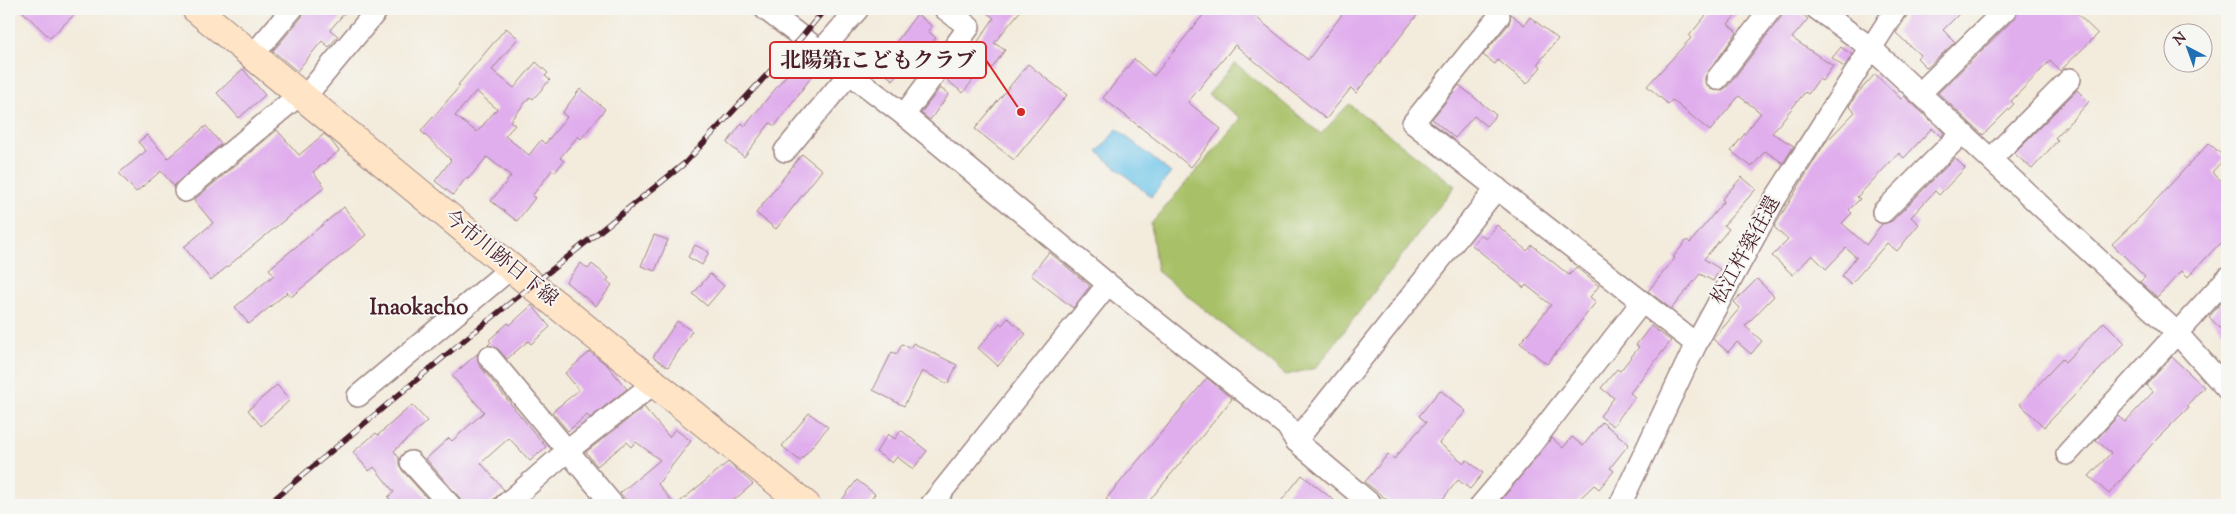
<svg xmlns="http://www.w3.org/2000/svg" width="2236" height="514" font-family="'Sorts Mill Goudy','Noto Serif JP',serif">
<rect width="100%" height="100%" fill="#f6f6f2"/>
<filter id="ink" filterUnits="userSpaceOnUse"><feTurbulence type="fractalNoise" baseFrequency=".02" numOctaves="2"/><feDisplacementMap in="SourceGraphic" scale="10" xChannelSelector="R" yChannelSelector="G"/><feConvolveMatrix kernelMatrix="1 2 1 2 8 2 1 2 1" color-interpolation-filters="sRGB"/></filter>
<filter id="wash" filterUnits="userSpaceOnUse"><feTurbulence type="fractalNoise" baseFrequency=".0096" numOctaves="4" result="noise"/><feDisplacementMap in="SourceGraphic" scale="20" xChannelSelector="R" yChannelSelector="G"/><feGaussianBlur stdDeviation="1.12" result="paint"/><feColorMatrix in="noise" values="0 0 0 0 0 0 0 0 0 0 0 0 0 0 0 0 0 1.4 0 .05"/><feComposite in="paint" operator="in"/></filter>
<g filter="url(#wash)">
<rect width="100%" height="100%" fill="#f3ebdb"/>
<path fill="#a8c167" stroke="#797049" d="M 1235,63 L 1321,134 L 1349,104 L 1455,186 L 1316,368 L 1286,375 L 1157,271 L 1151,224 L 1241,118 L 1208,95 Z"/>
<path fill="#6cc4ea" stroke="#5b728a" d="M 1117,129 L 1171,173 L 1151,197 L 1098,152 Z"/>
<g id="blocks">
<g fill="#e0aded" fill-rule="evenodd">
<path d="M 20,9 L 80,9 L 50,38 Z"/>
<path d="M 304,9 L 348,9 L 330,30 L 338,36 L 329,47 L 322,41 L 297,71 L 273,51 L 302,17 Z"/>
<path d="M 982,9 L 1022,9 L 994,43 L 1005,50 L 992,68 L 986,63 L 963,93 L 947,80 L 964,57 L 966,59 L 994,18 Z"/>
<path d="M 1208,9 L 1265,9 L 1257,18 L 1308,60 L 1346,9 L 1422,9 L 1356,93 L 1351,88 L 1326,119 L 1235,45 L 1188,102 L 1221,129 L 1191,167 L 1103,98 L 1134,59 L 1154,76 Z"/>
<path d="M 1711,9 L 1741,9 L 1728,24 L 1737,32 L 1705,77 L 1705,83 L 1710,89 L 1721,91 L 1727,87 L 1781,17 L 1783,9 L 1796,9 L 1808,19 L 1792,38 L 1833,66 L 1822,81 L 1819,79 L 1808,94 L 1805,92 L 1772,133 L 1794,146 L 1783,163 L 1765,151 L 1752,167 L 1731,151 L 1761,113 L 1739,96 L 1710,131 L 1672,100 L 1668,104 L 1647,86 L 1691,38 L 1689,36 Z"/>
<path d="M 1911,9 L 1964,9 L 1943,30 L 1955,42 L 1927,68 L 1917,58 L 1920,55 L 1896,33 Z"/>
<path d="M 2018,9 L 2072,9 L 2098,34 L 2060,71 L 2050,61 L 2011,101 L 2014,104 L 1983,135 L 1938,93 L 2015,18 Z"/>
<path d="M 917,14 L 932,26 L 928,31 L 936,38 L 923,53 L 921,51 L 909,67 L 905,64 L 893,80 L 877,68 Z"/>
<path d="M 1511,14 L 1524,25 L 1530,17 L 1558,39 L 1538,63 L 1541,67 L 1527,84 L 1498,60 L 1495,64 L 1483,55 L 1509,24 Z"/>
<path d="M 506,28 L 518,38 L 492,70 L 514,88 L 536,62 L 548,73 L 545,76 L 550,80 L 533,99 L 530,97 L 510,121 L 515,125 L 505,136 L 529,155 L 541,140 L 545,144 L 567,117 L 562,113 L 580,89 L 605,109 L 581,139 L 578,136 L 560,158 L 564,161 L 555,172 L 552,170 L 532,196 L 535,198 L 517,221 L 491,201 L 511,176 L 487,157 L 468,179 L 466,178 L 453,195 L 435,181 L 451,160 L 421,131 L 460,86 L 458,85 ZM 476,91 L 497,109 L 477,132 L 455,116 Z"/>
<path d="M 1841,47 L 1852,55 L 1844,67 L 1832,58 Z"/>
<path d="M 802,56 L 818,68 L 775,126 L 770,123 L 744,157 L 727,143 L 742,123 L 745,126 Z"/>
<path d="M 1028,64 L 1067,95 L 1014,160 L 975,129 Z"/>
<path d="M 243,69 L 265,95 L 239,118 L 217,93 Z"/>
<path d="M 1875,74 L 1901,99 L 1904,96 L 1944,133 L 1941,137 L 1932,128 L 1904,158 L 1899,153 L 1857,197 L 1860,199 L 1849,210 L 1852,213 L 1842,223 L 1866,245 L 1882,224 L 1892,221 L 1955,158 L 1965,168 L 1939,195 L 1935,191 L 1911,217 L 1919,224 L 1897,251 L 1887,243 L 1851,284 L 1842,276 L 1856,257 L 1846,248 L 1826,269 L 1812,255 L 1793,275 L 1772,256 L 1788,240 L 1774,227 L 1825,143 L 1855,112 L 1849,106 L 1857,94 Z"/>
<path d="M 1459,85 L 1496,115 L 1486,126 L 1474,116 L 1455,138 L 1432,119 Z"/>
<path d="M 940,88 L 949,94 L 930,120 L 921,113 Z"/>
<path d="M 2077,90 L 2089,102 L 2055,138 L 2058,140 L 2032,169 L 2014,153 Z"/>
<path d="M 206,126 L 221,144 L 174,186 L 161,171 L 136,192 L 119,173 L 146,151 L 138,142 L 147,135 L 168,158 Z"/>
<path d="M 277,130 L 299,155 L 324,134 L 329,138 L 339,151 L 313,172 L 325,187 L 211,280 L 184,247 L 213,223 L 194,200 Z"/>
<path d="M 2209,143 L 2225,158 L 2212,172 L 2227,186 L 2227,250 L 2220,243 L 2188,277 L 2182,271 L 2157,297 L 2140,282 L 2145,277 L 2112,244 L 2143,214 Z"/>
<path d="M 802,154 L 822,170 L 776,229 L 756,213 Z"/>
<path d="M 1742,177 L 1756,189 L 1724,225 L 1729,229 L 1704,259 L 1720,269 L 1713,281 L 1700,274 L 1671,309 L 1648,291 L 1675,258 L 1673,257 L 1687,240 L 1690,243 L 1724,201 L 1722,199 Z"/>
<path d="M 344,207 L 366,235 L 291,297 L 288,292 L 249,324 L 235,307 L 274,275 L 269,269 Z"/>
<path d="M 1497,225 L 1527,251 L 1532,245 L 1569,275 L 1576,267 L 1599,286 L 1590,297 L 1596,302 L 1547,364 L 1520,343 L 1551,305 L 1526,285 L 1524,288 L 1472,245 L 1481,234 L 1486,239 Z"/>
<path d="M 654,235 L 668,240 L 655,271 L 641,266 Z"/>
<path d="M 695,245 L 709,252 L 702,265 L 688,257 Z"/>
<path d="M 1049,252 L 1090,286 L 1073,308 L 1031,275 Z"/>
<path d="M 581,263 L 588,269 L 592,264 L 609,278 L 607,281 L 612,285 L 596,306 L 566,282 Z"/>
<path d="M 710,274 L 724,286 L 707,306 L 693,294 Z"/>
<path d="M 1757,279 L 1774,296 L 1745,326 L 1762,341 L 1751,354 L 1737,342 L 1728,352 L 1713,339 L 1740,308 L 1734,302 Z"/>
<path d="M 2227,296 L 2227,335 L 2209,317 Z"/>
<path d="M 532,305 L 550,327 L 531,344 L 528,341 L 507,359 L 498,349 L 488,345 L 491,342 L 489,340 L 508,323 L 510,325 Z"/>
<path d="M 1008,318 L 1026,334 L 998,366 L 978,348 L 1000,323 L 1002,325 Z"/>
<path d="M 677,321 L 692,331 L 668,367 L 653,357 Z"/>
<path d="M 2104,322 L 2125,343 L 2044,427 L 2020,404 L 2062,359 L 2065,362 Z"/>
<path d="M 1651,326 L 1671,341 L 1630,393 L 1635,397 L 1613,426 L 1600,416 L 1614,398 L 1601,388 L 1617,369 L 1620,371 L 1639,347 L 1636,345 Z"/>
<path d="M 913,343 L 957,365 L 948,384 L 922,371 L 904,406 L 873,390 L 892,352 L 897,354 L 902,344 L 910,348 Z"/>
<path d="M 590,352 L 608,366 L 627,389 L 590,418 L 587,415 L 568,431 L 552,412 L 579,390 L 565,373 Z"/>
<path d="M 477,354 L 479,365 L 546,447 L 530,461 L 509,438 L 481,463 L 504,490 L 487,505 L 462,505 L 459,497 L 426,459 L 449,438 L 452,441 L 484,412 L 452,376 Z"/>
<path d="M 2172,357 L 2204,387 L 2187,405 L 2189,407 L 2154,442 L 2109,494 L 2089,476 L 2111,453 L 2096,440 L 2118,416 L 2125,422 L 2153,392 L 2146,385 Z"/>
<path d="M 1207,378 L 1232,399 L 1146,505 L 1113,505 L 1106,499 Z"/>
<path d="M 277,385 L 290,400 L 261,426 L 248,410 Z"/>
<path d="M 1440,390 L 1466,411 L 1439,443 L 1464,463 L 1467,460 L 1483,473 L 1470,489 L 1458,480 L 1438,505 L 1394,505 L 1365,482 L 1388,454 L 1394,459 L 1426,422 L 1419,416 Z"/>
<path d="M 412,405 L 427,421 L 394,451 L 399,458 L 399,464 L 402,470 L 433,505 L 395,505 L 388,497 L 394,492 L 374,467 L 369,471 L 353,452 L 376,433 L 378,435 Z"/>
<path d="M 644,407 L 669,437 L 675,429 L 691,441 L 658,484 L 675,505 L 630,505 L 620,493 L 660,460 L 636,442 L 631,447 L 627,442 L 597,466 L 586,452 Z"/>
<path d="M 809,413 L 828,427 L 800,461 L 782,446 Z"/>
<path d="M 1602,422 L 1629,444 L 1610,468 L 1614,471 L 1599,489 L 1594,485 L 1573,505 L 1497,505 L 1552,438 L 1563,448 L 1572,437 L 1583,446 Z"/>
<path d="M 901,430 L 927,451 L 913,469 L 897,457 L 892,463 L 876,452 L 888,434 L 895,439 Z"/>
<path d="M 728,462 L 753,484 L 728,505 L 676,505 Z"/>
<path d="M 1302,475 L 1340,505 L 1278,505 Z"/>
<path d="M 857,480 L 875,494 L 866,505 L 838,505 Z"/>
</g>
</g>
</g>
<g filter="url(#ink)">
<use href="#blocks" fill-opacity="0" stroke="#9e8583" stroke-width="1"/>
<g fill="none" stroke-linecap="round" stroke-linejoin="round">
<g stroke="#9e8583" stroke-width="24">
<g id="street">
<path d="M 765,9 L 904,115 L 1108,284 L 1287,426 L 1296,441 L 1372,505"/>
<path d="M 1498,9 L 1499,16 L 1413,123 L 1696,344"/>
<path d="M 1817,9 L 1871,48 L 2176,332 L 2227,389"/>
<path d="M 820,52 L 858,9"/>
<path d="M 253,55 L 292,9"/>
<path d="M 1717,79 L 1771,9"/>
<path d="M 1920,93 L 2006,9"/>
<path d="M 304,98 L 378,9"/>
<path d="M 904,115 L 969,27 L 945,9"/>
<path d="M 785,151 L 849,74"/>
<path d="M 1991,159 L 2070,79"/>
<path d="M 185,191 L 300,94"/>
<path d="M 1883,212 L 1962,133"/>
<path d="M 489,357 L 613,505"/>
<path d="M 358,396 L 511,268"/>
<path d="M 1296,441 L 1497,188"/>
<path d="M 2067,454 L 2227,278"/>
<path d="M 411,462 L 450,505"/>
<path d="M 505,505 L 567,451 L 653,384"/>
<path d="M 931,505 L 1108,284"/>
<path d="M 1481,505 L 1520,459 L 1642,302"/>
<path d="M 1620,505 L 1696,344 L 1775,199 L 1896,9"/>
</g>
</g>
<g stroke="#9e8583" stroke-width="30">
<path id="secondary" d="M 196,9 L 532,285 L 806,505"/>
</g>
<use href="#street" stroke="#fff" stroke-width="21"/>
<use href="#secondary" stroke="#ffe4c6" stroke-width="28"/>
<g stroke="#4a1f2b" stroke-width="5.5">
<path id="rail" d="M 267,505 L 469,336 L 685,163 L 801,38 L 825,9"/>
</g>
<use href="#rail" stroke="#f6f6f2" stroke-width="4" stroke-dasharray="11" stroke-linecap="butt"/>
</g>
</g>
<g text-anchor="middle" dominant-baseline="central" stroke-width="4" stroke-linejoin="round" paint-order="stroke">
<g font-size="20" fill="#4a1f2b" stroke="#f6f6f2">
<text transform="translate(1747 251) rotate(-61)">松江杵築往還</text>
<text transform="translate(500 259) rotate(39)">今市川跡日下線</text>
</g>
<g font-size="22" font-weight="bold" fill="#4a1f2b" stroke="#f6f6f2">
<text x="419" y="309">Inaokacho</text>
</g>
</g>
<path fill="none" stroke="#d62828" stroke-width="2" d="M1021 112L986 60"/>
<circle fill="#d62828" stroke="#f6f6f2" stroke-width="2" cx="1021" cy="112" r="5"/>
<rect fill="#f6f6f2" stroke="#d62828" stroke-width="2" x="770" y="42" width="216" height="36" rx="5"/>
<g font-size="21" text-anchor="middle" font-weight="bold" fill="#4a1f2b">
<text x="878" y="67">北陽第1こどもクラブ</text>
</g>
<rect width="2236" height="514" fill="none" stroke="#f6f6f2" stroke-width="30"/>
<g transform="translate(2188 48) rotate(319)"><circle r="24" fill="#f6f6f2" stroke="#b1a0a2"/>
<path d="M0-4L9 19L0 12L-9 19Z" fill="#1f6fb2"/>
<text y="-8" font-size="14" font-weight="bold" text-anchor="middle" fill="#4a1f2b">N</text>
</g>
</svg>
